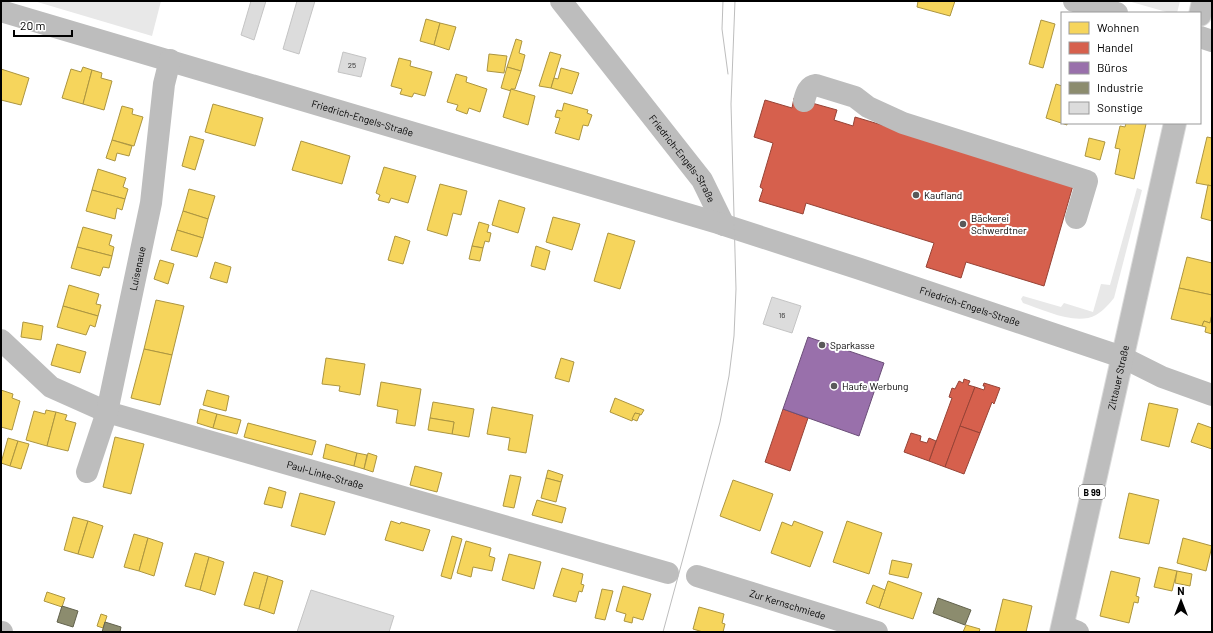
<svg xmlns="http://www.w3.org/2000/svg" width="1213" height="633" font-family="Barlow,sans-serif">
<rect width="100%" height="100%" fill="#fff"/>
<g fill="#e8e8e8">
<path d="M 34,1 L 161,1 L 152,36 Z"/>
<path d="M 1128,1 L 1180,1 L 1177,13 L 1170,13 Z"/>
<path d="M 1137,188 L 1142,190 L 1114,298 C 1109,304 1103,311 1096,315 C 1076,326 1044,310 1023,303 L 1021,299 L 1023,296 L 1061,307 L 1064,303 L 1093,312 L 1101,284 L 1110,285 Z"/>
</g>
<g fill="#f6d55c" stroke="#ac9540">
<path d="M 918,1 L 955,1 L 950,16 L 917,7 Z"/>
<path d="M 426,19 L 440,23 L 434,45 L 420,41 Z"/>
<path d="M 1041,20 L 1055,24 L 1043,68 L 1029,64 Z"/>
<path d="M 440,23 L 456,27 L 449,50 L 434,45 Z"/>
<path d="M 516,39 L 522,41 L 519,53 L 525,55 L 521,71 L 507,67 Z"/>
<path d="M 550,52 L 561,55 L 551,88 L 539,86 Z"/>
<path d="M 489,54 L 507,56 L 504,73 L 487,71 Z"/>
<path d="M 399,58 L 411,61 L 410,66 L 432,72 L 425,96 L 414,93 L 412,97 L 400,94 L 402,89 L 391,86 Z"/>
<path d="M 83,67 L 92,70 L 83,104 L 62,98 L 71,69 L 81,72 Z"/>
<path d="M 507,67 L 521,71 L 515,89 L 511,89 L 511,91 L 501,88 Z"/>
<path d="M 561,68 L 579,73 L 572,94 L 551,88 L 554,78 L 558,79 Z"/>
<path d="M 1,69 L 29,78 L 21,105 L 1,100 Z"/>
<path d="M 92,70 L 102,73 L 101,78 L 112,81 L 104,110 L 83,104 Z"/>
<path d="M 456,74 L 467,77 L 466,82 L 487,89 L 480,112 L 469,108 L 467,114 L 456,110 L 458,105 L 447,102 Z"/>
<path d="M 1056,84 L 1062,86 L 1062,123 L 1067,123 L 1067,125 L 1046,118 Z"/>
<path d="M 511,89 L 535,96 L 528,125 L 503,117 Z"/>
<path d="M 564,103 L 588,110 L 587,113 L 592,115 L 588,126 L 583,125 L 579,140 L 555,133 L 560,118 L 555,117 L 557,110 L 562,111 Z"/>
<path d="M 213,104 L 263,118 L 255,146 L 205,132 Z"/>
<path d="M 122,106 L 133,109 L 132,114 L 143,117 L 134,146 L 112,140 Z"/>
<path d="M 1126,123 L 1146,124 L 1134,179 L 1115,174 L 1120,149 L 1115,148 L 1120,126 L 1125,127 Z"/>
<path d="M 190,136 L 204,140 L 195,170 L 182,166 Z"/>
<path d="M 1207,137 L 1212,138 L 1212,186 L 1196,183 Z"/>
<path d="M 1089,138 L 1105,142 L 1100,160 L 1085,156 Z"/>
<path d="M 112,140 L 132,146 L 129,156 L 117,153 L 115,161 L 106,158 Z"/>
<path d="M 301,141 L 350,156 L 342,184 L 292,170 Z"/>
<path d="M 384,167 L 416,176 L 408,203 L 391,198 L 389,203 L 378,200 L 380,195 L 376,193 Z"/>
<path d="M 98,169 L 126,178 L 123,187 L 128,189 L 125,199 L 92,190 Z"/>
<path d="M 440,184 L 467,191 L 461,215 L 453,213 L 447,236 L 427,230 Z"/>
<path d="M 1208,185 L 1212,186 L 1212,221 L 1201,218 Z"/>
<path d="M 189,189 L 215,196 L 208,219 L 183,211 Z"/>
<path d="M 92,190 L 125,199 L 122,210 L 117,208 L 115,219 L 86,211 Z"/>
<path d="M 499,200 L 525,208 L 518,233 L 492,225 Z"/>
<path d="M 183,211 L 208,219 L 203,238 L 177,230 Z"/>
<path d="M 553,217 L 580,224 L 572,250 L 546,242 Z"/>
<path d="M 479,222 L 489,225 L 487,232 L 491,233 L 489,242 L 485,241 L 483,248 L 472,246 Z"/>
<path d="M 83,227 L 112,235 L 109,245 L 114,247 L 112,256 L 77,247 Z"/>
<path d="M 177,230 L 203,238 L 197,257 L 171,250 Z"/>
<path d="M 608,233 L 635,241 L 620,289 L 594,281 Z"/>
<path d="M 395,236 L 410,241 L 403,264 L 388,260 Z"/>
<path d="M 472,246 L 483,248 L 480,261 L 469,259 Z"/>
<path d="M 536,246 L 550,251 L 545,270 L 531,266 Z"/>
<path d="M 77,247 L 112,256 L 109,268 L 103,267 L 100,276 L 71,268 Z"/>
<path d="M 1187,257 L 1212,263 L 1212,295 L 1179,288 Z"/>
<path d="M 160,260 L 174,264 L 168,284 L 154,279 Z"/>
<path d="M 215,262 L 231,267 L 227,283 L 210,278 Z"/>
<path d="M 69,285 L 99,294 L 96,304 L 101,305 L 98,316 L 63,306 Z"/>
<path d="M 1179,288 L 1212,295 L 1212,314 L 1210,323 L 1204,321 L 1202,326 L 1171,319 Z"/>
<path d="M 156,300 L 184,306 L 172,355 L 144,349 Z"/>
<path d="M 63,306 L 98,316 L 95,327 L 90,325 L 86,335 L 57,327 Z"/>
<path d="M 1212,314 L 1212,334 L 1205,332 L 1206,327 L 1202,326 L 1204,321 L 1210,323 Z"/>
<path d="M 23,322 L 43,326 L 41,340 L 21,337 Z"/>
<path d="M 57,344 L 86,352 L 80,373 L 51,365 Z"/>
<path d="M 144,349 L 172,355 L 160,405 L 131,398 Z"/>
<path d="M 326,358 L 365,364 L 360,395 L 339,391 L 340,386 L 322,384 Z"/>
<path d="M 561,358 L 574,362 L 569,382 L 555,378 Z"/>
<path d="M 381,382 L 421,389 L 415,426 L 396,423 L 398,410 L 377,406 Z"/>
<path d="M 1,390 L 13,394 L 12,398 L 20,401 L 12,430 L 1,427 Z"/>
<path d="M 207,390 L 229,396 L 226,411 L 203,405 Z"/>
<path d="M 615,398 L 644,410 L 641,415 L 635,413 L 632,421 L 610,412 Z"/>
<path d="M 433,402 L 474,409 L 469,437 L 452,434 L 454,422 L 430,418 Z"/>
<path d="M 1149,403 L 1178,409 L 1169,447 L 1141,440 Z"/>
<path d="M 492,407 L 533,415 L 526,453 L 508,450 L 510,438 L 487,434 Z"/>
<path d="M 200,409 L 217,414 L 213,428 L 197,423 Z"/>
<path d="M 46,410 L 56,412 L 47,446 L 26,440 L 34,411 L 45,414 Z"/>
<path d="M 56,412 L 67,415 L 65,420 L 76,423 L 68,451 L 47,446 Z"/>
<path d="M 635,413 L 640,414 L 637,421 L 632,419 Z"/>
<path d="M 217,414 L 241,420 L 237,434 L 213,428 Z"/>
<path d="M 430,418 L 454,422 L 452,434 L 428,430 Z"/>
<path d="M 248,423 L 316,441 L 312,455 L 244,437 Z"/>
<path d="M 1198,423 L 1212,428 L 1212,449 L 1191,442 Z"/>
<path d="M 115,437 L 144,444 L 131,494 L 103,487 Z"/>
<path d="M 8,438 L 18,441 L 10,466 L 1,463 Z"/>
<path d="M 18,441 L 29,444 L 21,469 L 10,466 Z"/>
<path d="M 326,444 L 357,453 L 354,466 L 323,458 Z"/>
<path d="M 357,453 L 367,455 L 364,469 L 354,466 Z"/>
<path d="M 368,453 L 377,456 L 373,472 L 364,469 Z"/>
<path d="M 415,466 L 442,473 L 437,492 L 410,485 Z"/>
<path d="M 548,470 L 563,475 L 561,482 L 546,478 Z"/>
<path d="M 510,475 L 521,477 L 514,508 L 503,506 Z"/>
<path d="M 546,478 L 561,482 L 556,502 L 541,498 Z"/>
<path d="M 733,480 L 773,494 L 760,531 L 720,516 Z"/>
<path d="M 269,487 L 286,492 L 282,508 L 264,504 Z"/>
<path d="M 300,493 L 335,502 L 325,535 L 291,526 Z"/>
<path d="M 1129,493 L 1159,500 L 1149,544 L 1119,538 Z"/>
<path d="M 537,500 L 566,508 L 562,523 L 532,515 Z"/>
<path d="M 73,517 L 88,521 L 78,554 L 64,550 Z"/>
<path d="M 88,521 L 103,526 L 93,558 L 78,554 Z"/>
<path d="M 391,521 L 400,524 L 401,522 L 430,530 L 423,551 L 385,540 Z"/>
<path d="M 794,521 L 823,532 L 810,567 L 771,553 L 782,522 L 792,526 Z"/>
<path d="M 847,521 L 882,533 L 869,574 L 833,562 Z"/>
<path d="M 134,534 L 148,538 L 139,571 L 124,567 Z"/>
<path d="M 452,536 L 462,539 L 451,579 L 441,576 Z"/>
<path d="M 148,538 L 163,543 L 154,576 L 139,571 Z"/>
<path d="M 1183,538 L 1212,546 L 1206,571 L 1177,563 Z"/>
<path d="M 466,541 L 491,548 L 489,556 L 495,558 L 492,571 L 473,567 L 471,577 L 457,573 Z"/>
<path d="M 195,553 L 209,557 L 200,590 L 185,586 Z"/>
<path d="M 509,554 L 541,562 L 534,589 L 502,580 Z"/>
<path d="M 209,557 L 224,562 L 215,595 L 200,590 Z"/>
<path d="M 892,560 L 912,564 L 908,578 L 889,574 Z"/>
<path d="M 1159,567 L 1177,571 L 1172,591 L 1154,587 Z"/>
<path d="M 562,568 L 583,574 L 581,584 L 584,585 L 582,592 L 579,591 L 576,602 L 553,596 Z"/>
<path d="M 1111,571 L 1140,578 L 1136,596 L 1139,597 L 1138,603 L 1134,602 L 1129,623 L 1100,616 Z"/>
<path d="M 1177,571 L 1192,574 L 1190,586 L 1175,583 Z"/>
<path d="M 254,572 L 268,576 L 259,609 L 244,605 Z"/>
<path d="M 268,576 L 283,581 L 274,614 L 259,609 Z"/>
<path d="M 888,581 L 922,593 L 913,619 L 879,608 Z"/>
<path d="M 873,585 L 885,590 L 879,608 L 866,603 Z"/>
<path d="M 623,586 L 651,594 L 643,620 L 633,617 L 632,623 L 624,621 L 626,614 L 616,611 Z"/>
<path d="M 602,589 L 613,591 L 605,620 L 595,618 Z"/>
<path d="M 47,592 L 65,598 L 62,607 L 44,601 Z"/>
<path d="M 1003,599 L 1032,606 L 1026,632 L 995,632 Z"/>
<path d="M 699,607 L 724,614 L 722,623 L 725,624 L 723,632 L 703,632 L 693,629 Z"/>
<path d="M 101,614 L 107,616 L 103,628 L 97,626 Z"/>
<path d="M 966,625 L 980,629 L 979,632 L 963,632 Z"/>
</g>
<g fill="#d6604d" stroke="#964336">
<path d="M 794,98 L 837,110 L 834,120 L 853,126 L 855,117 L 1074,182 L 1044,286 L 966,262 L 961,278 L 926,267 L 934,243 L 806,203 L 803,214 L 759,201 L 763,189 L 760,187 L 773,143 L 754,137 L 765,100 L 792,108 Z"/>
<path d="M 964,379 L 970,381 L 968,385 L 975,387 L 945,467 L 929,461 L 952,398 L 949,397 L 952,388 L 955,389 L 959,381 L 963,383 Z"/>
<path d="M 984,383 L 1000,388 L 994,404 L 992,402 L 980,433 L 960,426 L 975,387 L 984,390 L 985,386 L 983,386 Z"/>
<path d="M 783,409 L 808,418 L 790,471 L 765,462 Z"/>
<path d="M 960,426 L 980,433 L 964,474 L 945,467 Z"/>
<path d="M 911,433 L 921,436 L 920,441 L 927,443 L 929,438 L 936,441 L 929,461 L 904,452 Z"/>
</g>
<path fill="#9970ab" stroke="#6b4e78" d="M 808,337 L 884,363 L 859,436 L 783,409 Z"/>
<g fill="#8c8c6e" stroke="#62624d">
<path d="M 938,598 L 971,610 L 965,625 L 933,613 Z"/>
<path d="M 62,606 L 78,611 L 73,627 L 57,622 Z"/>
<path d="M 105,622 L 121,627 L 120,632 L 102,632 Z"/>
</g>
<g fill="#dcdcdc" stroke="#c4c4c4">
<path d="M 251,1 L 266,1 L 254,40 L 241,35 Z"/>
<path d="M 297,1 L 315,1 L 299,54 L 283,49 Z"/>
<path d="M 343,52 L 366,58 L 361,77 L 338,72 Z"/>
<path d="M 772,297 L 801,306 L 792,333 L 763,324 Z"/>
<path d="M 311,590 L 394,616 L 389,632 L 297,632 Z"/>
</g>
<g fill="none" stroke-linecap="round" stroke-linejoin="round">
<g stroke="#dbdbdb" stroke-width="24">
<g id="major">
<path d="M 1200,15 L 1203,1"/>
<path id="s6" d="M 1061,632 L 1175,123"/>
</g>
</g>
<g stroke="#bdbdbd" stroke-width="22">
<path id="s1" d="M 561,1 L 702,180 L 724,225"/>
<path d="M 1074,1 L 1117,13"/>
<path id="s2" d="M 1,11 L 718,223 L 860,269 L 1122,357 L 1162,377 L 1212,395"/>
<path d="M 1200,37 L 1212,41"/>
<path d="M 804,101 C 806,93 808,86 816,85 L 855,97 L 868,107 L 903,123 L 1087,181 L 1076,218"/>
<path id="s3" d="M 1,340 L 51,387 L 107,412 L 668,573"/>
<path id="s4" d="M 87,472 L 107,412 L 151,203 L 164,84 L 170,60"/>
<path id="s5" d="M 697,576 L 877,632"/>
<path d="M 1063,626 L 1078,632"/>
<path d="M 1,632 L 2,632"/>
</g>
<use href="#major" stroke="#bdbdbd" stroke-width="22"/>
<g stroke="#bdbdbd" stroke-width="1">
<path d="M 723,1 L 722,29 L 728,74"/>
<path d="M 663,632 L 720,422 L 729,376 L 734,336 L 736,289 L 731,104 L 735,1"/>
</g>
</g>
<g fill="#595959" stroke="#fff" stroke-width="1.5">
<circle cx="916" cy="195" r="4"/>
<circle cx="963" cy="224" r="4"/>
<circle cx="822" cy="345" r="4"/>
<circle cx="834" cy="386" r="4"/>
</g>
<g text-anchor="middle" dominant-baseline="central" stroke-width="4" stroke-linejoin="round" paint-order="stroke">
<g font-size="8" fill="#373737">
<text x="352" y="65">25</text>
<text x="782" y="315">16</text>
</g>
<rect fill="#fff" stroke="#4c4c4c" stroke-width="1" x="1079" y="485" width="26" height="14" rx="3"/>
<g font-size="9" font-weight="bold" fill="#000">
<text x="1092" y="492">B 99</text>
</g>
<g font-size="10" fill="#000" stroke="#fff">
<text stroke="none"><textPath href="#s2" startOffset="377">Friedrich-Engels-Straße</textPath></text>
<text stroke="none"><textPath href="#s1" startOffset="199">Friedrich-Engels-Straße</textPath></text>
<text stroke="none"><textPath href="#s4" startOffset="210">Luisenaue</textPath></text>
<text stroke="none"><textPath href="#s2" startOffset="1013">Friedrich-Engels-Straße</textPath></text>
<text stroke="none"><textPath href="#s6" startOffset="261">Zittauer Straße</textPath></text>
<text stroke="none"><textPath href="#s3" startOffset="357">Paul-Linke-Straße</textPath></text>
<text stroke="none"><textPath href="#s5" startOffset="95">Zur Kernschmiede</textPath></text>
</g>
<g font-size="10" fill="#000" stroke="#fff" text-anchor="start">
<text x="924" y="195">Kaufland</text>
<text x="971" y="218">Bäckerei<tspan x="971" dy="12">Schwerdtner</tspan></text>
<text x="830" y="345">Sparkasse</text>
<text x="842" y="386">Haufe Werbung</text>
</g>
</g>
<rect width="1213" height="633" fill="none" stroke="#000000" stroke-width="4"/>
<rect x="1061" y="12" width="140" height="112" fill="#ffffff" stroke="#999999"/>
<rect x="1069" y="22" width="20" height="12" fill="#f6d55c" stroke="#999999"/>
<text x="1097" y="32" font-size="12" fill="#000000">Wohnen</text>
<rect x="1069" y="42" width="20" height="12" fill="#d6604d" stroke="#999999"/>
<text x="1097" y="52" font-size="12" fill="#000000">Handel</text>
<rect x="1069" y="62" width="20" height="12" fill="#9970ab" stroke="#999999"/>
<text x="1097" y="72" font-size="12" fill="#000000">Büros</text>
<rect x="1069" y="82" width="20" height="12" fill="#8c8c6e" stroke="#999999"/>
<text x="1097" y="92" font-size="12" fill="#000000">Industrie</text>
<rect x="1069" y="102" width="20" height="12" fill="#dcdcdc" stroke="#999999"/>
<text x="1097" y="112" font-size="12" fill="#000000">Sonstige</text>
<g transform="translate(1181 601)" stroke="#ffffff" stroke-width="3" paint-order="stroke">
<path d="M0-3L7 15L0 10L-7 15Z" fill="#000000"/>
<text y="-6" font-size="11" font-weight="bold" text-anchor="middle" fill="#000000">N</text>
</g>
<path d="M14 30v6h58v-6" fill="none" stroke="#000000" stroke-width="2"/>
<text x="20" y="30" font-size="12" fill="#000000" stroke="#ffffff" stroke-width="3" paint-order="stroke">20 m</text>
</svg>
